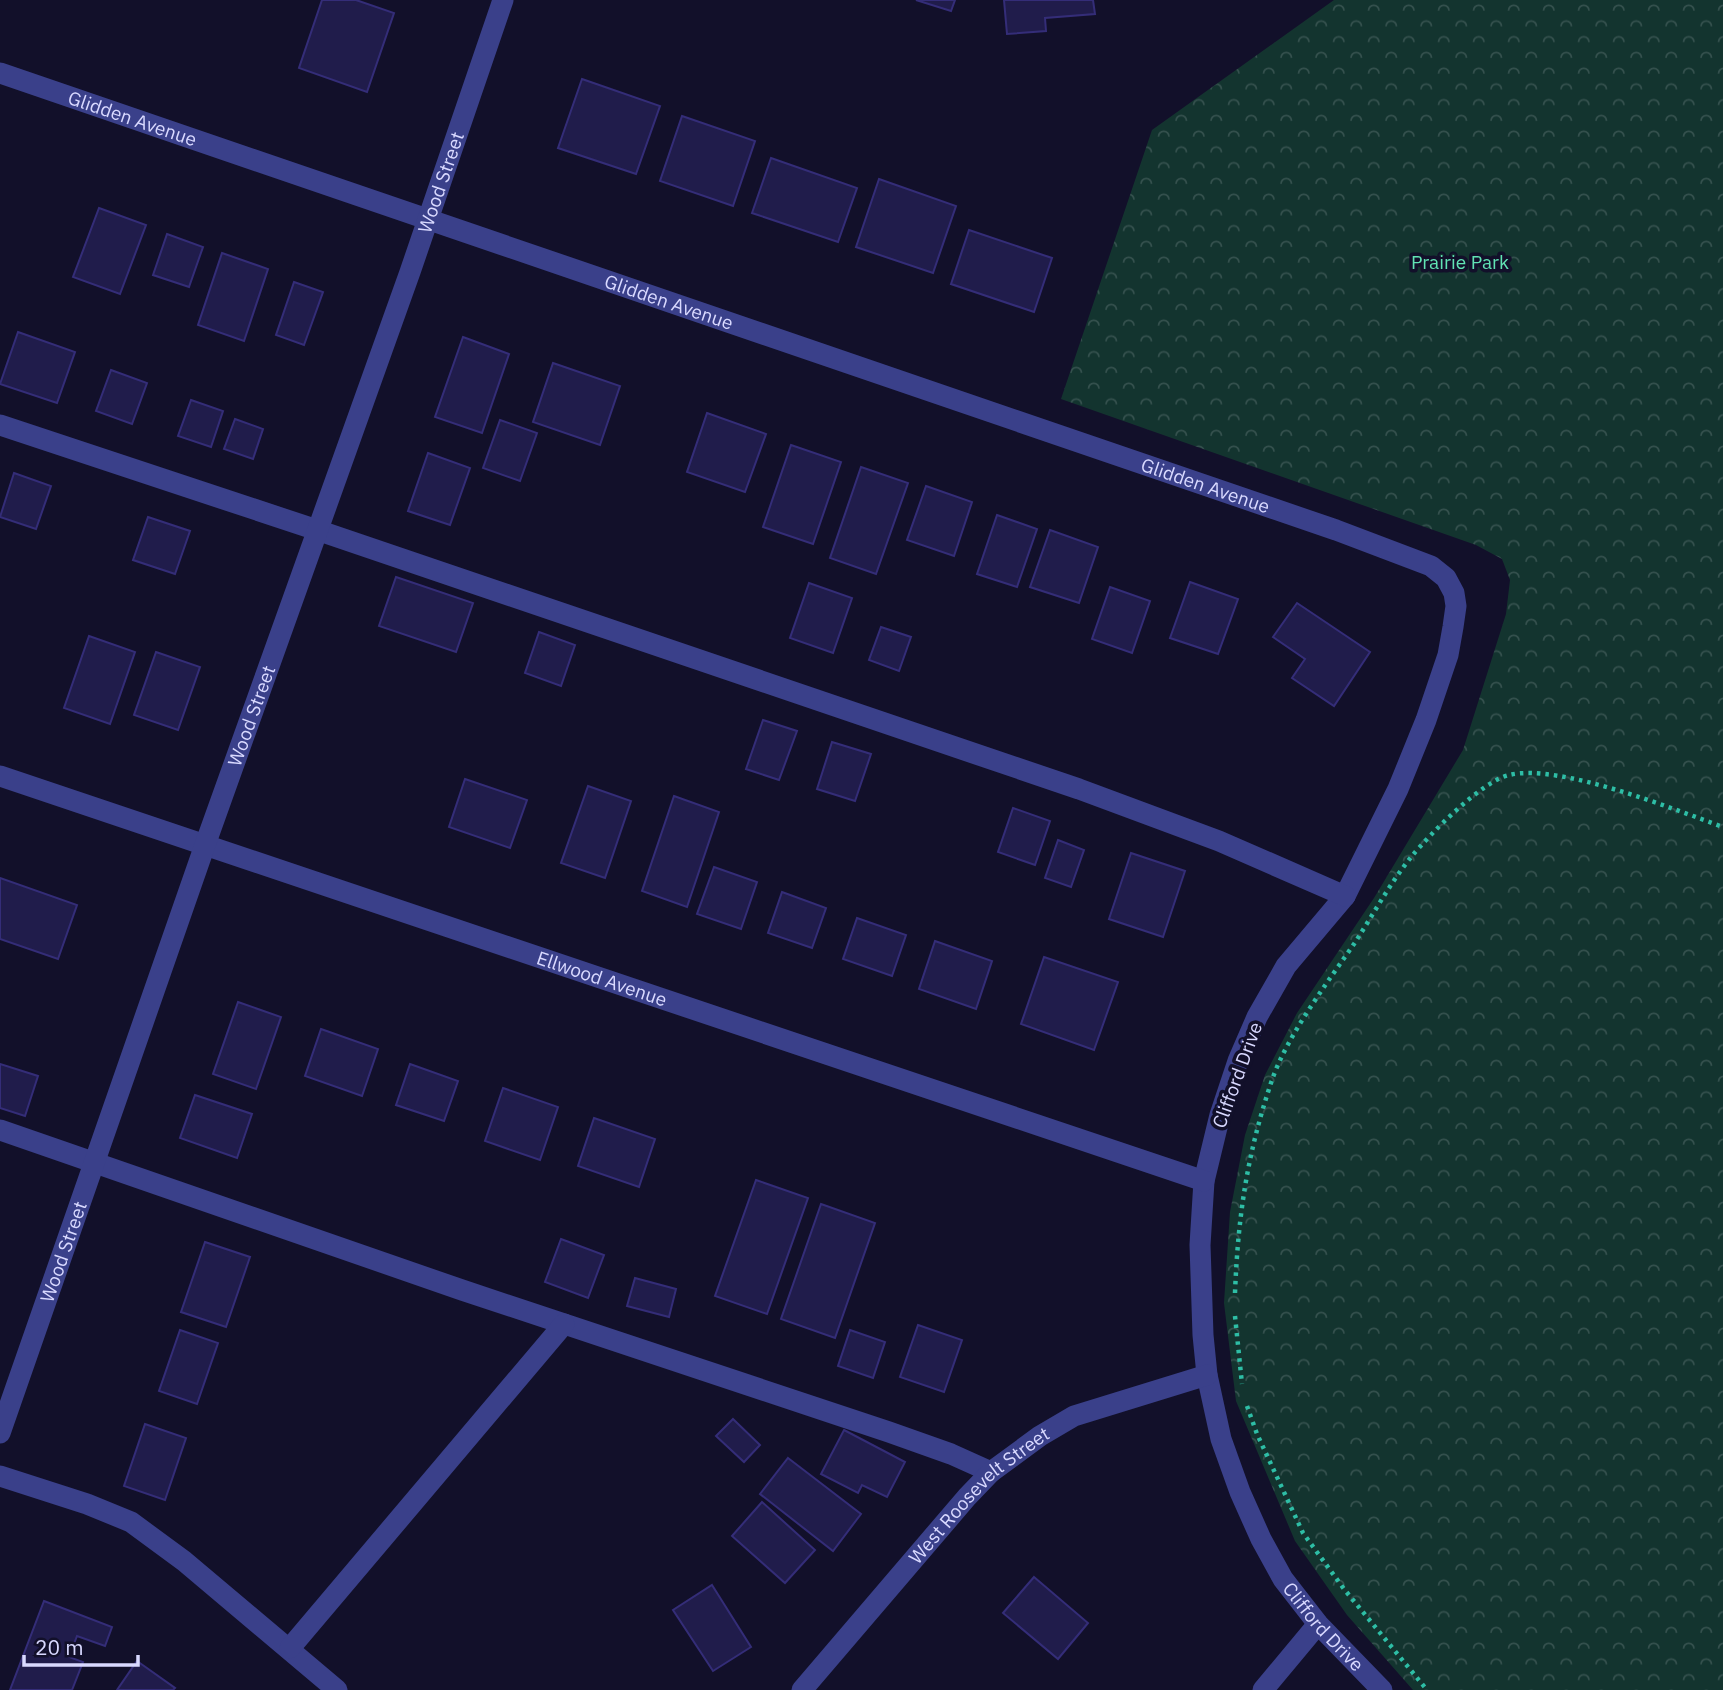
<svg xmlns="http://www.w3.org/2000/svg" width="1723" height="1690" font-family="'IBM Plex Sans',sans-serif">
<defs>
<pattern id="forest-crowns" width="20" height="18" patternUnits="userSpaceOnUse" patternTransform="scale(1.75)"><rect width="20" height="18" fill="#13342f"/><path d="M2 6a3 3 0 1 1 6 0M12 15a3 3 0 1 1 6 0" fill="none" stroke="#35514e"/></pattern>
</defs>
<rect width="100%" height="100%" fill="#12102a"/>
<path fill="url(#forest-crowns)" d="M 1334,0 L 1723,0 L 1723,1690 L 1413,1690 L 1347,1615 L 1295,1541 L 1236,1401 L 1224,1303 L 1230,1212 L 1245,1135 L 1265,1075 L 1297,1013 L 1374,898 L 1463,750 L 1506,614 L 1510,580 L 1502,559 L 1476,545 L 1061,399 L 1152,130 Z"/>
<g fill="#201c4b" stroke="#342d78" stroke-width="2">
<path d="M 322,0 L 356,0 L 394,13 L 367,92 L 299,68 Z"/>
<path d="M 916,0 L 955,0 L 951,11 Z"/>
<path d="M 1004,0 L 1093,0 L 1095,14 L 1045,18 L 1046,31 L 1007,34 Z"/>
<path d="M 582,79 L 660,106 L 636,174 L 558,148 Z"/>
<path d="M 682,116 L 755,141 L 733,206 L 660,181 Z"/>
<path d="M 771,158 L 857,188 L 838,242 L 752,213 Z"/>
<path d="M 879,179 L 956,206 L 933,273 L 856,247 Z"/>
<path d="M 99,208 L 146,225 L 120,294 L 73,277 Z"/>
<path d="M 969,230 L 1052,258 L 1034,312 L 951,284 Z"/>
<path d="M 167,234 L 203,247 L 189,287 L 153,275 Z"/>
<path d="M 222,253 L 268,269 L 244,341 L 198,325 Z"/>
<path d="M 294,282 L 323,292 L 304,345 L 276,335 Z"/>
<path d="M 18,332 L 75,352 L 57,403 L 0,384 Z"/>
<path d="M 463,337 L 509,354 L 482,433 L 435,417 Z"/>
<path d="M 553,363 L 620,386 L 600,445 L 533,422 Z"/>
<path d="M 111,370 L 147,383 L 132,424 L 96,411 Z"/>
<path d="M 191,400 L 223,411 L 211,447 L 178,436 Z"/>
<path d="M 707,413 L 766,434 L 745,492 L 687,472 Z"/>
<path d="M 235,419 L 263,429 L 253,459 L 224,449 Z"/>
<path d="M 500,420 L 537,433 L 520,481 L 483,468 Z"/>
<path d="M 791,445 L 841,462 L 813,544 L 763,527 Z"/>
<path d="M 428,453 L 470,468 L 450,525 L 408,511 Z"/>
<path d="M 861,467 L 908,483 L 876,574 L 830,558 Z"/>
<path d="M 14,473 L 51,486 L 36,529 L 0,517 Z"/>
<path d="M 926,486 L 972,502 L 954,556 L 907,540 Z"/>
<path d="M 997,515 L 1037,529 L 1017,587 L 977,574 Z"/>
<path d="M 148,517 L 190,531 L 175,574 L 133,560 Z"/>
<path d="M 1050,530 L 1098,547 L 1079,603 L 1030,587 Z"/>
<path d="M 396,577 L 473,603 L 456,652 L 379,626 Z"/>
<path d="M 1190,582 L 1238,599 L 1218,654 L 1170,638 Z"/>
<path d="M 809,583 L 852,598 L 833,653 L 790,638 Z"/>
<path d="M 1110,587 L 1150,601 L 1132,653 L 1092,639 Z"/>
<path d="M 1297,603 L 1370,652 L 1334,706 L 1292,678 L 1305,659 L 1273,637 Z"/>
<path d="M 881,627 L 911,637 L 899,671 L 869,660 Z"/>
<path d="M 539,632 L 575,645 L 561,686 L 525,673 Z"/>
<path d="M 89,636 L 135,652 L 110,724 L 64,708 Z"/>
<path d="M 156,652 L 200,667 L 178,730 L 134,715 Z"/>
<path d="M 763,720 L 797,731 L 779,780 L 746,769 Z"/>
<path d="M 832,742 L 871,754 L 855,801 L 817,789 Z"/>
<path d="M 465,779 L 527,800 L 510,848 L 449,827 Z"/>
<path d="M 588,786 L 631,801 L 605,878 L 561,863 Z"/>
<path d="M 674,796 L 719,812 L 687,907 L 642,891 Z"/>
<path d="M 1013,808 L 1050,821 L 1035,865 L 998,852 Z"/>
<path d="M 1058,840 L 1084,850 L 1071,887 L 1045,878 Z"/>
<path d="M 1131,853 L 1185,871 L 1163,937 L 1109,919 Z"/>
<path d="M 714,867 L 757,882 L 741,929 L 697,914 Z"/>
<path d="M 0,878 L 77,905 L 58,959 L 0,939 Z"/>
<path d="M 782,892 L 826,908 L 812,948 L 768,933 Z"/>
<path d="M 857,918 L 906,935 L 892,976 L 843,959 Z"/>
<path d="M 935,941 L 992,961 L 976,1009 L 919,989 Z"/>
<path d="M 1044,957 L 1118,982 L 1094,1050 L 1021,1024 Z"/>
<path d="M 238,1002 L 281,1017 L 256,1089 L 213,1074 Z"/>
<path d="M 321,1029 L 378,1049 L 362,1096 L 305,1076 Z"/>
<path d="M 0,1064 L 38,1076 L 25,1116 L 0,1108 Z"/>
<path d="M 410,1064 L 458,1081 L 444,1121 L 396,1105 Z"/>
<path d="M 503,1088 L 558,1107 L 540,1160 L 485,1141 Z"/>
<path d="M 195,1095 L 252,1114 L 237,1158 L 180,1138 Z"/>
<path d="M 594,1118 L 655,1139 L 639,1187 L 578,1166 Z"/>
<path d="M 756,1180 L 808,1198 L 767,1314 L 715,1296 Z"/>
<path d="M 821,1204 L 875,1223 L 835,1338 L 781,1319 Z"/>
<path d="M 561,1239 L 604,1255 L 588,1298 L 545,1282 Z"/>
<path d="M 205,1242 L 250,1257 L 226,1327 L 181,1312 Z"/>
<path d="M 635,1278 L 676,1289 L 669,1317 L 627,1306 Z"/>
<path d="M 918,1325 L 962,1340 L 944,1392 L 900,1377 Z"/>
<path d="M 180,1330 L 218,1343 L 197,1404 L 159,1391 Z"/>
<path d="M 850,1330 L 885,1342 L 873,1378 L 838,1366 Z"/>
<path d="M 733,1419 L 760,1445 L 744,1462 L 716,1436 Z"/>
<path d="M 145,1424 L 186,1438 L 165,1500 L 124,1486 Z"/>
<path d="M 844,1430 L 905,1462 L 887,1497 L 862,1485 L 858,1493 L 821,1474 Z"/>
<path d="M 788,1458 L 861,1514 L 833,1551 L 760,1494 Z"/>
<path d="M 762,1502 L 815,1550 L 785,1583 L 732,1536 Z"/>
<path d="M 1034,1577 L 1088,1623 L 1058,1659 L 1003,1613 Z"/>
<path d="M 712,1585 L 751,1647 L 713,1671 L 673,1610 Z"/>
<path d="M 44,1601 L 112,1627 L 105,1646 L 77,1636 L 69,1657 L 83,1662 L 72,1690 L 10,1690 Z"/>
<path d="M 137,1661 L 175,1688 L 173,1690 L 117,1690 Z"/>
</g>
<g fill="none" stroke-linecap="round" stroke-linejoin="round">
<g stroke="#2ebea6" stroke-width="4.5" stroke-dasharray="3.5 5" stroke-linecap="butt">
<path d="M 1235,1293 C 1238,1216 1247,1154 1272,1080 C 1287,1036 1327,983 1354,944 C 1373,915 1390,883 1412,856 C 1430,834 1482,781 1509,775 C 1559,763 1673,809 1723,827"/>
<path d="M 1235,1316 L 1242,1384"/>
<path d="M 1247,1406 L 1257,1434 L 1303,1533 L 1344,1589 L 1427,1690"/>
</g>
<g stroke="#3a408a" stroke-width="21">
<path id="s1" d="M 0,73 L 1336,530 L 1431,566 L 1446,578 L 1454,593 L 1456,606 L 1453,627 L 1448,655 L 1426,720 L 1398,789 L 1345,896 L 1286,966 L 1257,1017 L 1238,1061 L 1220,1115 L 1204,1181 L 1200,1245 L 1203,1335 L 1207,1375 L 1221,1439 L 1240,1492 L 1261,1539 L 1283,1579 L 1318,1624 L 1382,1690"/>
<path d="M 0,425 L 317,530 L 1079,789 L 1219,841 L 1345,896"/>
<path id="s2" d="M 0,776 L 1204,1181"/>
<path d="M 0,1130 L 462,1290 L 889,1432 L 951,1454 L 991,1472"/>
<path id="s3" d="M 0,1433 L 205,845 L 410,272 L 503,0"/>
<path d="M 0,1476 L 87,1504 L 131,1522 L 184,1561 L 337,1690"/>
<path d="M 290,1648 L 564,1324"/>
<path id="s4" d="M 802,1690 L 967,1497 L 991,1472 L 1040,1436 L 1074,1416 L 1207,1375"/>
<path d="M 1263,1690 L 1318,1624"/>
</g>
</g>
<g text-anchor="middle" dominant-baseline="central" stroke-width="7" stroke-linejoin="round" paint-order="stroke">
<g font-size="19" fill="#d9d9ff" stroke="#12102a">
<text stroke="none"><textPath href="#s1" startOffset="140">Glidden Avenue</textPath></text>
<text stroke="none"><textPath href="#s3" startOffset="1326">Wood Street</textPath></text>
<text stroke="none"><textPath href="#s1" startOffset="707">Glidden Avenue</textPath></text>
<text stroke="none"><textPath href="#s1" startOffset="1274">Glidden Avenue</textPath></text>
<text stroke="none"><textPath href="#s3" startOffset="760">Wood Street</textPath></text>
<text stroke="none"><textPath href="#s2" startOffset="635">Ellwood Avenue</textPath></text>
<text transform="translate(1237 1075) rotate(-70)">Clifford Drive</text>
<text stroke="none"><textPath href="#s3" startOffset="192">Wood Street</textPath></text>
<text stroke="none"><textPath href="#s4" startOffset="264">West Roosevelt Street</textPath></text>
<text stroke="none"><textPath href="#s1" startOffset="2674">Clifford Drive</textPath></text>
</g>
<g font-size="19" fill="#61e3b4" stroke="#12102a">
<text x="1460" y="262">Prairie Park</text>
</g>
</g>
<path d="M24 1655v10h114v-10" fill="none" stroke="#d9d9ff" stroke-width="3.5"/>
<text x="35" y="1655" font-size="21" fill="#d9d9ff" stroke="#12102a" stroke-width="5" paint-order="stroke">20 m</text>
</svg>
